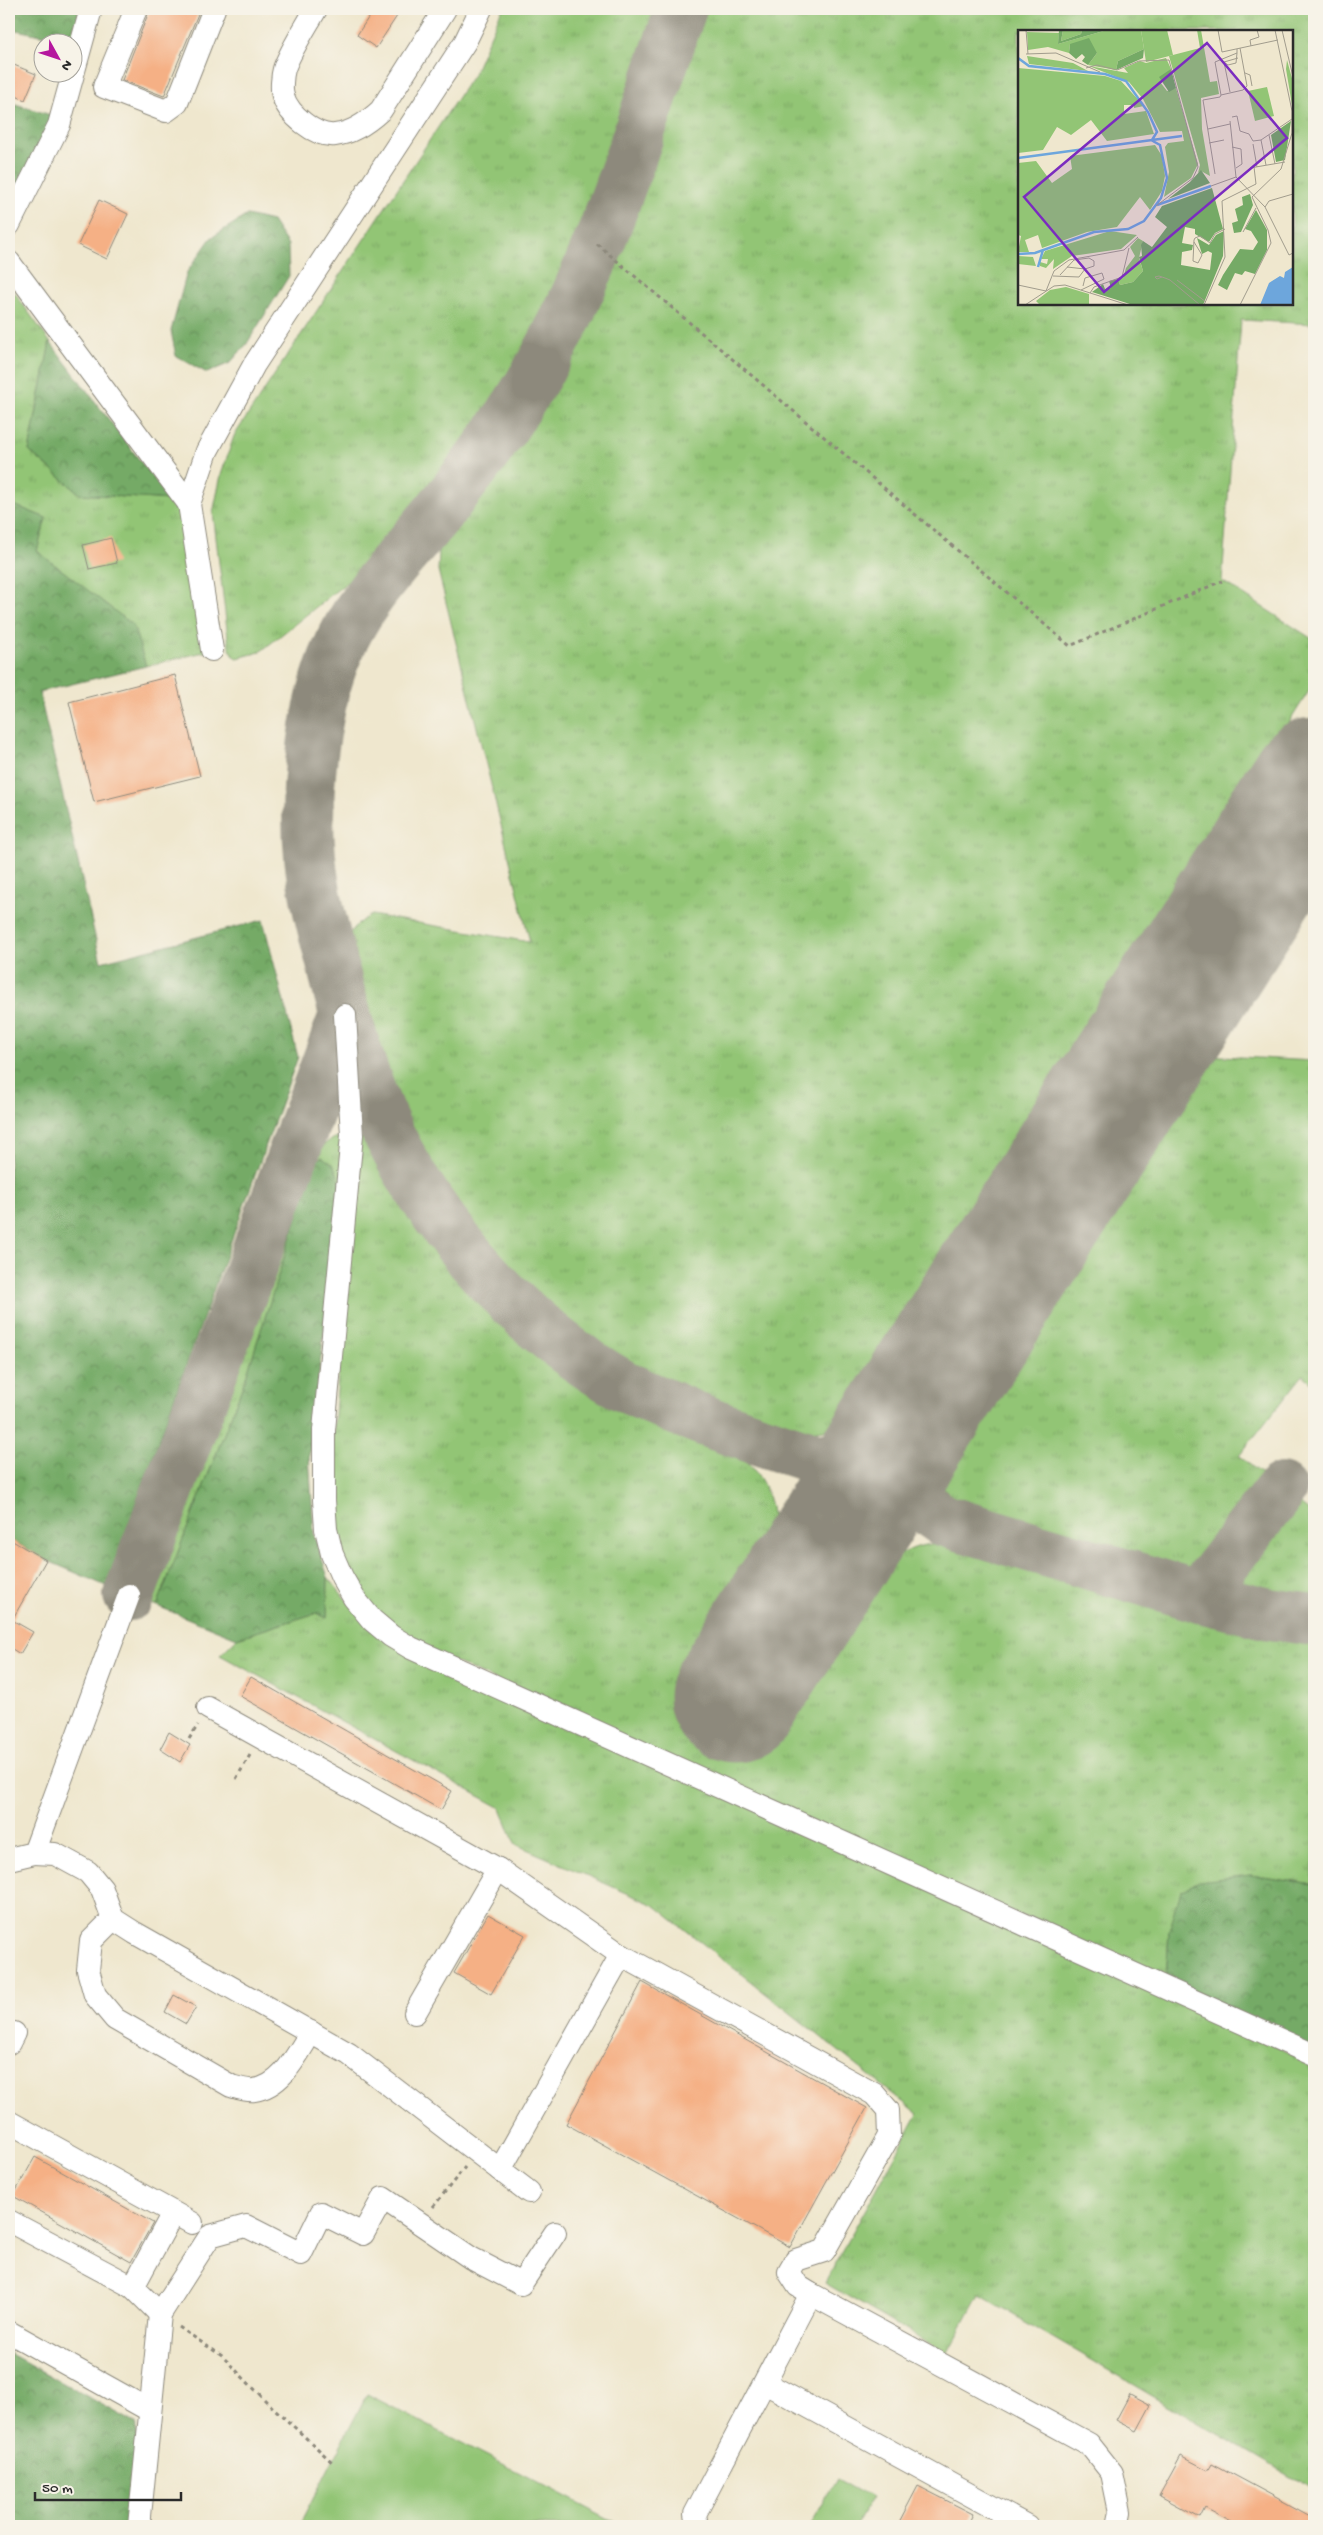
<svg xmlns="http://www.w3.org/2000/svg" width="1323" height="2535" font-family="'Gochi Hand',sans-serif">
<defs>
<pattern id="grass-tufts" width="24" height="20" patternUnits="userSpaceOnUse" patternTransform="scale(1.25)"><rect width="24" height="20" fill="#92c575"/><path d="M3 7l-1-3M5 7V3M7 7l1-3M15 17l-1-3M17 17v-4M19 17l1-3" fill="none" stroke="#7ea965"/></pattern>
<pattern id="forest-crowns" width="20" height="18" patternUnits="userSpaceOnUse" patternTransform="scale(1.25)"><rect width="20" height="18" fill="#75aa66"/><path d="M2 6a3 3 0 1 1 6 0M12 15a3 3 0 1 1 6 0" fill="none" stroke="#608b54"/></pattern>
</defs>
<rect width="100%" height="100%" fill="#f7f3e8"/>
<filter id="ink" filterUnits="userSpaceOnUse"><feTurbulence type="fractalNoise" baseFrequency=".02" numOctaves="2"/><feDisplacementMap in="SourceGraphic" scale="10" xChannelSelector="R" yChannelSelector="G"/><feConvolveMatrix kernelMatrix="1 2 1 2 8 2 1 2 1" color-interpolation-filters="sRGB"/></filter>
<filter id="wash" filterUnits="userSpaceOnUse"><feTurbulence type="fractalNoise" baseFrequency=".0096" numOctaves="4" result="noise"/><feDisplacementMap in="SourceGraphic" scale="20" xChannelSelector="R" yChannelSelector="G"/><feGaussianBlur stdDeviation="1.12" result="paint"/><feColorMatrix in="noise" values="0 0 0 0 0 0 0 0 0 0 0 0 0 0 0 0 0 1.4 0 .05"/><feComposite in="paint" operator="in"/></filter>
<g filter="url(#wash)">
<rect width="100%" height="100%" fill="#efe7ce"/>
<g fill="url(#grass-tufts)" stroke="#5e7850" fill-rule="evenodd">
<path d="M 502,9 L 660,9 L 589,208 L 545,312 L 493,408 L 451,467 L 351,579 L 260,652 L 238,658 L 233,656 L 229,646 L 213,513 L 221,475 L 234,436 L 474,73 Z"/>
<path d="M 703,9 L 1314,9 L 1314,324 L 1241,320 L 1222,581 L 1314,640 L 1314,683 L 850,1416 C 844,1420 837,1426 831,1428 C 794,1440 756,1421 722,1408 C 592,1362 499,1282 426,1165 C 405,1131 391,1090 378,1051 C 365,1014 351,975 348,935 L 361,921 L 372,915 L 530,942 L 438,570 L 439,552 L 445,537 L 523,431 L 554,381 L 606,275 ZM 1019,31 L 1292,31 L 1292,304 L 1019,304 Z"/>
<path d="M 9,285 L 50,342 L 29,451 L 80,494 L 170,500 L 184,516 L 208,651 L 146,666 L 132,625 L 37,551 L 46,518 L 9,503 Z"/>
<path d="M 1203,1055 L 1314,1061 L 1314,1384 L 1303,1375 L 1239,1456 L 1272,1482 L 1225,1547 L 1190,1576 L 963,1510 C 950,1500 943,1490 939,1474 Z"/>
<path d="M 346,1135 L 342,1185 L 315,1161 L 245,1380 L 157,1606 L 149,1603 L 311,1160 C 320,1146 329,1138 346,1135 Z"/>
<path d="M 358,1137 C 385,1148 396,1184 412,1207 C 425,1226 439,1245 453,1262 C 487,1302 525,1335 567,1366 C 595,1386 625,1404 655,1419 C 696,1439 747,1443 766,1490 C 772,1506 774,1521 772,1538 L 685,1678 L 775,1734 L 877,1573 C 905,1548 921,1541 959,1544 L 1197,1615 L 1314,1637 L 1314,1885 L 1250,1875 L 1169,1931 L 1166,1980 L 397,1636 L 353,1587 L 336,1545 L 329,1486 Z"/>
<path d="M 1290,1496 L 1314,1515 L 1314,1600 L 1240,1589 C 1237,1584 1234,1580 1235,1574 C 1238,1561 1280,1511 1290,1496 Z"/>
<path d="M 328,1577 L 369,1628 L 1314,2064 L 1314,2490 L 979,2295 L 947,2354 L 825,2283 L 918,2114 L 654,1905 L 515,1844 L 501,1808 L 220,1655 L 237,1638 L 316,1613 L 327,1618 Z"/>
</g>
<g fill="url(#forest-crowns)" stroke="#506a48">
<path d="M 9,9 L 80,9 L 70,41 L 16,30 L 9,40 Z"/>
<path d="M 9,102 L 54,116 L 9,205 Z"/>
<path d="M 247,215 L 272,221 L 288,245 L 289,276 L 246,345 L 230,363 L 207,373 L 176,356 L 171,331 L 187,272 L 211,238 Z"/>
<path d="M 50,342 L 170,500 L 80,494 L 29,451 Z"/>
<path d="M 9,503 L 46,518 L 37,551 L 133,625 L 146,666 L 39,692 L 101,962 L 263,920 L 298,1057 L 106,1586 L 46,1560 L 9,1539 Z"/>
<path d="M 322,1157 L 333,1164 L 342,1185 L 309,1455 L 314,1535 L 328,1577 L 327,1618 L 316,1613 L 237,1638 L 157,1606 L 245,1380 L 315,1161 Z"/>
<path d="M 1250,1875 L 1314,1885 L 1314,2048 L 1166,1980 L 1169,1931 L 1181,1891 L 1199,1881 Z"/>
<path d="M 9,2353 L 137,2424 L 129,2526 L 9,2526 Z"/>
</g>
<g fill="#92c575" stroke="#5e7850">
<path d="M 367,2394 L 623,2526 L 299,2526 Z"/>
<path d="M 837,2479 L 871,2498 L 855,2526 L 810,2526 Z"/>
</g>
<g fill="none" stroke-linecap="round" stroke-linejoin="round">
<g stroke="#8d897c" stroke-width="52">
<path d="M 681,9 C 637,135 598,274 528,388 C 497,440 459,488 420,534 C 386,573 353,610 334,659 C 313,713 304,798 310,856 C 313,891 322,925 331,959 C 345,1017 361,1077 387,1131 C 437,1233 524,1331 624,1386 C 644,1396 665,1404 685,1413 C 712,1424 739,1433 766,1442 C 830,1464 862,1478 910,1419"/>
<path d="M 910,1419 C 892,1474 892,1486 942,1520 L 1204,1598 L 1270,1614 L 1314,1620"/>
<path d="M 129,1595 L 345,1015"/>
<path d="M 1204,1598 L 1210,1581 L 1281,1489"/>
</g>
<path stroke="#8d897c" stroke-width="131" d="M 734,1697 L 1314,783"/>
</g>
<g id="blocks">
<g fill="#f5b085">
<path d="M 150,9 L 200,9 L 164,96 L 122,80 Z"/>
<path d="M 374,9 L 386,9 L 397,16 L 376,48 L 357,35 Z"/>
<path d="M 9,63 L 36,74 L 25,100 L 9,93 Z"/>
<path d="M 99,200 L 128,214 L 107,259 L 78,245 Z"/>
<path d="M 111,538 L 117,563 L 89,569 L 83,545 Z"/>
<path d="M 175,675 L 200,776 L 94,802 L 69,702 Z"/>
<path d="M 9,1539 L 46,1560 L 12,1620 L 33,1632 L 20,1654 L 9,1647 Z"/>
<path d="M 251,1677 L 452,1791 L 441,1810 L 240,1696 Z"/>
<path d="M 169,1732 L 190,1745 L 180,1762 L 160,1749 Z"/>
<path d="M 488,1914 L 525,1935 L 491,1994 L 454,1973 Z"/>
<path d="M 642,1982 L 867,2108 L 790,2247 L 566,2124 Z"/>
<path d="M 174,1995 L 196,2007 L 186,2024 L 165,2012 Z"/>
<path d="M 35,2157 L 153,2223 L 131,2262 L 13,2196 Z"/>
<path d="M 1130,2394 L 1151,2405 L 1137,2431 L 1116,2420 Z"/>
<path d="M 1181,2456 L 1208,2470 L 1212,2463 L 1314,2518 L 1314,2526 L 1239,2526 L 1205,2508 L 1200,2518 L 1159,2496 Z"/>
<path d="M 918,2486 L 973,2514 L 967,2526 L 897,2526 Z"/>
</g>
</g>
</g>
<g filter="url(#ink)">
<use href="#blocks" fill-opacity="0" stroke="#8d897c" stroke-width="1"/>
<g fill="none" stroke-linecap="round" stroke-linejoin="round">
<g stroke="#8d897c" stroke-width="24">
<g id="minor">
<path d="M 136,9 L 104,87 L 166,111 L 177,103 L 214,9"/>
<path d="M 316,9 C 307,25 289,53 284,69 C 282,76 281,90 283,96 C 288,114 315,137 335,135 C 353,133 368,122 381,110 L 445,9"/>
<path d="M 9,225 L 59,125 L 91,9"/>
<path d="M 9,262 L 189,504"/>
<path d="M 212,650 L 189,504 L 207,451 L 254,365 L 465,42 L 481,9"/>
<path d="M 345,1015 L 352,1135 L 324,1430 L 324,1500 L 326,1529 L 332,1554 L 342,1577 L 354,1598 L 372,1620 L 391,1636 L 411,1648 L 1314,2055"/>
<path d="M 208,1708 L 498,1869 L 621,1955 L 874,2094 L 888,2110 L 889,2136 L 824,2251 L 796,2260 L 789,2272 L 798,2286 L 811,2294 L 1089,2444 L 1112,2473 L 1120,2512 L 1117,2526"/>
<path d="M 34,1853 L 55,1854 L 88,1872 L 102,1889 L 113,1919 L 135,1933 L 349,2054 L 529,2192"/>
<path d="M 9,1859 L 34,1853 L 129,1595"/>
<path d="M 113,1919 L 91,1941 L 88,1970 L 95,1995 L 115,2019 L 231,2086 C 238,2088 247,2091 254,2090 C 283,2086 297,2054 311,2032"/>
<path d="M 415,2013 L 498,1869"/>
<path d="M 9,2043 L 14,2033"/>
<path d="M 9,2122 L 192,2223"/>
<path d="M 500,2170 L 621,1955"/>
<path d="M 9,2221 L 133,2287 L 160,2314"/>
<path d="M 133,2287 L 173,2213"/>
<path d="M 9,2332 L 149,2410"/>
<path d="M 765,2383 L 1027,2526"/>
<path d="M 139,2526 L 160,2314 L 210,2236 L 246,2226 L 301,2254 L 321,2213 L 363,2234 L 383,2198 L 471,2258 L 521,2284 L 555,2233"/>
<path d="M 697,2526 L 695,2514 L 811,2294"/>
</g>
</g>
<g stroke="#8d897c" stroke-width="3" stroke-dasharray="4 4" stroke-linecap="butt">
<path d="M 597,244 L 1070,646 L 1222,581"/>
<path d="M 189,1739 L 198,1725"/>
<path d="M 236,1779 L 250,1755"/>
<path d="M 433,2207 L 465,2167"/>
<path d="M 179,2327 L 222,2356 L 266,2401 L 332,2462"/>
</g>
<use href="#minor" stroke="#fff" stroke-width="22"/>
</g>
</g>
<g transform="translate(1018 30)">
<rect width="275" height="275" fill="#efe7ce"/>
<path d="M 45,0 L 64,0 L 63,4 L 43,11 ZM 89,0 L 123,0 L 126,19 L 100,31 L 98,40 L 70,35 L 79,23 L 52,14 L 51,23 L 30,17 L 10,20 L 9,2 L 41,3 L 40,14 ZM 179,0 L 183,0 L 192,52 L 199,51 L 201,64 L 183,68 L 184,99 L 192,146 L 183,141 L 180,143 L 182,135 L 151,26 L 182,18 ZM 9,26 L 55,33 L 70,41 L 11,34 ZM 148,28 L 153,39 L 142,52 L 149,61 L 158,58 L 180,134 L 173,148 L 146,167 L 151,142 L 147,117 L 150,113 L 166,111 L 164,101 L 142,102 L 125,69 L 111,52 L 71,36 L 110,43 L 106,38 L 122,31 L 128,33 ZM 269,30 L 275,52 L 275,81 L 268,39 ZM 0,38 L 87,46 L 103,51 L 126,76 L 116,78 L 116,75 L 106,75 L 106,84 L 128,81 L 136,104 L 89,111 L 73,90 L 53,105 L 39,97 L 25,120 L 0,123 ZM 137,115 L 144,126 L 147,146 L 144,161 L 132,180 L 122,167 L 99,197 L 69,202 L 24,218 L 20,205 L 7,210 L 11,222 L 0,222 L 3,206 L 0,205 L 0,133 L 18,131 L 34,153 L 54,139 L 52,126 ZM 92,201 L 119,205 L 103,219 L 54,226 L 35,239 L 36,229 L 28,238 L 22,236 L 22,232 L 29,234 L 30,229 L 23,229 L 27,221 ZM 120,208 L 125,211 L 121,228 L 125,241 L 115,252 L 102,255 L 100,249 L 105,248 L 108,238 L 117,226 L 112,217 ZM 0,226 L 15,227 L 18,236 L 0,234 Z" fill="#92c575"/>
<path d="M 41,0 L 45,0 L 43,11 L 63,4 L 64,0 L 89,0 L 40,14 ZM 71,8 L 79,23 L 70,35 L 64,31 L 67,27 L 64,24 L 58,29 L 51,23 L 52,14 ZM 126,19 L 125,28 L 98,40 L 100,31 ZM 153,39 L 158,58 L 151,62 L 141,47 ZM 273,91 L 267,130 L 258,132 L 253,105 ZM 183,140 L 192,153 L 150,169 L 172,152 ZM 194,158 L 205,199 L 197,203 L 191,212 L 177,204 L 177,199 L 167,197 L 164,213 L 175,215 L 174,220 L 164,222 L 163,235 L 192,240 L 194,223 L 190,221 L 184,224 L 179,208 L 191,215 L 198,205 L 206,201 L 205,226 L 185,275 L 115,275 L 74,262 L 85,254 L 87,259 L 93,258 L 91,251 L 100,249 L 102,255 L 115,252 L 125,241 L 121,227 L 124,226 L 123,215 L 125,211 L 134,217 L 149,197 L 137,187 L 144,176 ZM 232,164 L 235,175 L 223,202 L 216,203 L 214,193 L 220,191 L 217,179 L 225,175 L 224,167 ZM 238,180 L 249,200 L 249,220 L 237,244 L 227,241 L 224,245 L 217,243 L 209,260 L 200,255 L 205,245 L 222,219 L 235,220 L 240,212 L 233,201 L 227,199 Z" fill="#75aa66"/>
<path d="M 123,0 L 149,0 L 155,25 L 128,32 ZM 48,257 L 71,264 L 71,275 L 22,275 L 18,271 L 32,260 Z" fill="#92c575"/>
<path d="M 249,57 L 256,86 L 237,91 L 230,61 Z" fill="#92c575"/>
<path d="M 275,237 L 275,275 L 242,275 L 251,253 L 262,246 L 266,248 L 267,242 Z" fill="#6da6dc"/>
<path fill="none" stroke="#6da6dc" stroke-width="2.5" d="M 0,28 L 11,36 L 87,44 L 108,51 L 130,82 L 139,102 L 134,110M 0,128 L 164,106M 139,175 L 193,156M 0,224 L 17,223 L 76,202 L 110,199 L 126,191 L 143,168 L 149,148 L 142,115 L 133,110M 20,237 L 25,220"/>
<path fill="none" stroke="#a19c8d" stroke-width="1" d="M 8,0 L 10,24M 10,0 L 38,0M 200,0 L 204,22 L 260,10M 264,0 L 275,47M 233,16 L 232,10 L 241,7 L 239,0M 8,24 L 38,23 L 82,42M 206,32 L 210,35 L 218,33 L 219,23M 68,38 L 79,35 L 99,40 L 121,31 L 151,30 L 180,137 L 175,148 L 138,176M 227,43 L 232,45 L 234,56M 212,62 L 206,32 L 220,28M 203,65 L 197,32 L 219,23 L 219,19M 214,87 L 219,86 L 222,101 L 231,104 L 235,111 L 243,110 L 274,89M 212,91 L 218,147M 190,99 L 212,94M 251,105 L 257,134M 243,110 L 248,135M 191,113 L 206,110M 235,114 L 239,137M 214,117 L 223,119 L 224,134 L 218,138M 232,138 L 267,132M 197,144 L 185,70 L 202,67 L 203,65 L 225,60 L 229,56 L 222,18M 193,156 L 218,147 L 247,177 L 251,171 L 275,164M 247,177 L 271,225 L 275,223M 225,202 L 238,178M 176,212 L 184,225 L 180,233 L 175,231 L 176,210 L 177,208 L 182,206 L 192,213 L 197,204 L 207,199M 49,237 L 67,239M 35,246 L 61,247 L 67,239 L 76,236 L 76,231 L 71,228 L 56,230 L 42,245M 144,247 L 139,249 L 137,247 L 141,246 L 147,248 L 152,250 L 182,275M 159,250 L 188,272M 0,255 L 28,261M 63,260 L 86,249 L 84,243 L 67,248 L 65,256M 28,261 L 36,241 L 51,230 L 106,220 L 120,207M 72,263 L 76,257 L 104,247 L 111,218M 7,275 L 36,256 L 47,255 L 110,275M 186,275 L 207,227 L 204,171 L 238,154 L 236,137M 222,275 L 253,213 L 250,200 L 234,167 L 263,139 L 274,103 L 274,81 L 257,0"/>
<path fill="#7b2cbf" fill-opacity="0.15" stroke="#7b2cbf" stroke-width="2.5" d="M 189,13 L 269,108 L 86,262 L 6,167 Z"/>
<rect width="275" height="275" fill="none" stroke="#2b2b2b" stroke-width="2.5"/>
</g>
<rect width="1323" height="2535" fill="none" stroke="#f7f3e8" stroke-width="30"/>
<g transform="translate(58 58) rotate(130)"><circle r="24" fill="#f7f3e8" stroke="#a5a39c"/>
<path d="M0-4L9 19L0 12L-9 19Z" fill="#b5179e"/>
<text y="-8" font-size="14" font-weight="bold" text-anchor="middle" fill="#2b2b2b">N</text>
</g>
<path d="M35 2492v8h146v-8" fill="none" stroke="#2b2b2b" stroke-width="2.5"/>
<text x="42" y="2492" font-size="15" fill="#2b2b2b" stroke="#f7f3e8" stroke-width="4" paint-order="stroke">50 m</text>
</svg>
